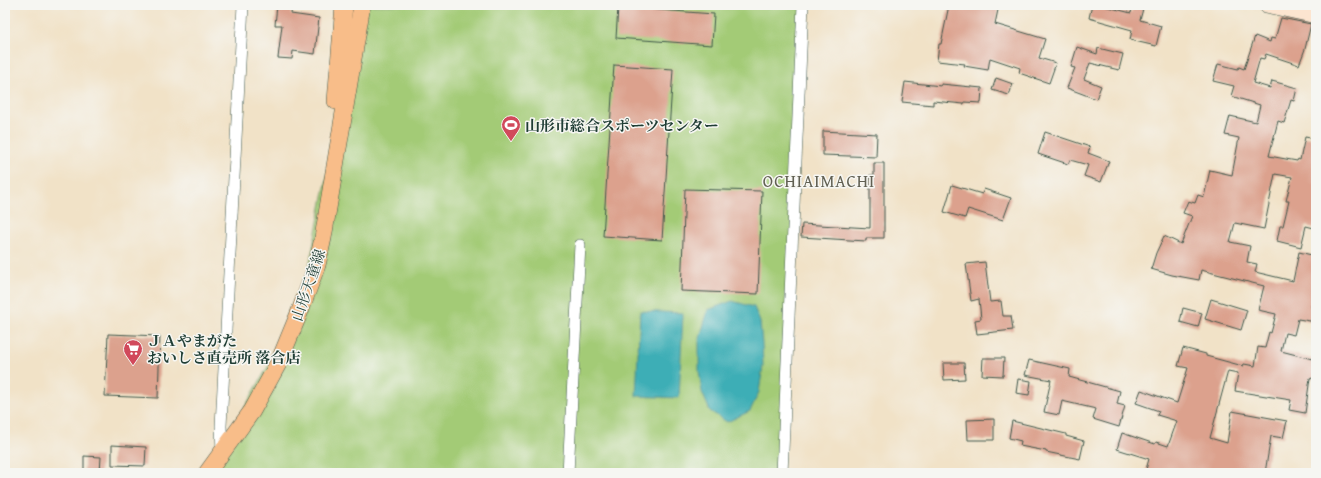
<svg xmlns="http://www.w3.org/2000/svg" width="1321" height="478" font-family="'Gentium Book Plus','Noto Serif JP',serif">
<rect width="100%" height="100%" fill="#f6f6f2"/>
<filter id="ink" filterUnits="userSpaceOnUse"><feTurbulence type="fractalNoise" baseFrequency=".025" numOctaves="2"/><feDisplacementMap in="SourceGraphic" scale="8" xChannelSelector="R" yChannelSelector="G"/><feConvolveMatrix kernelMatrix="1 2 1 2 8 2 1 2 1" color-interpolation-filters="sRGB"/></filter>
<filter id="wash" filterUnits="userSpaceOnUse"><feTurbulence type="fractalNoise" baseFrequency=".012" numOctaves="4" result="noise"/><feDisplacementMap in="SourceGraphic" scale="16" xChannelSelector="R" yChannelSelector="G"/><feGaussianBlur stdDeviation="0.9" result="paint"/><feColorMatrix in="noise" values="0 0 0 0 0 0 0 0 0 0 0 0 0 0 0 0 0 1.4 0 .05"/><feComposite in="paint" operator="in"/></filter>
<g filter="url(#wash)">
<rect width="100%" height="100%" fill="#f1e2c7"/>
<path fill="#a3cb76" stroke="#618455" d="M 362,5 L 803,5 L 782,473 L 207,473 L 300,311 Z"/>
<g fill="#3daeb6" stroke="#2e7675">
<path d="M 732,301 L 754,307 L 760,322 L 762,344 L 763,366 L 759,392 L 750,411 L 727,422 L 710,411 L 702,392 L 699,371 L 699,341 L 708,310 Z"/>
<path d="M 640,311 L 683,313 L 679,398 L 636,396 Z"/>
</g>
<g id="blocks">
<g fill="#dca18d">
<path d="M 277,5 L 292,5 L 291,14 L 319,18 L 315,54 L 293,51 L 292,59 L 278,58 L 282,25 L 275,25 Z"/>
<path d="M 949,5 L 999,5 L 995,24 L 1045,39 L 1039,58 L 1056,63 L 1049,83 L 1019,73 L 1020,68 L 990,58 L 988,70 L 964,66 L 965,64 L 937,61 L 939,44 L 941,44 Z"/>
<path d="M 1092,5 L 1100,5 L 1131,13 L 1133,5 L 1144,5 L 1140,20 L 1161,26 L 1156,46 L 1130,40 L 1132,30 L 1089,18 Z"/>
<path d="M 618,7 L 714,14 L 712,45 L 616,38 Z"/>
<path d="M 1281,18 L 1311,24 L 1305,49 L 1299,65 L 1266,54 L 1264,59 L 1260,58 L 1253,83 L 1270,88 L 1272,81 L 1297,88 L 1294,101 L 1291,100 L 1284,123 L 1278,121 L 1269,156 L 1297,161 L 1298,159 L 1300,160 L 1305,137 L 1316,139 L 1316,220 L 1314,228 L 1306,226 L 1301,247 L 1277,241 L 1280,226 L 1283,226 L 1289,201 L 1286,201 L 1292,177 L 1275,174 L 1264,229 L 1235,223 L 1230,242 L 1250,246 L 1247,262 L 1257,264 L 1255,272 L 1293,281 L 1299,252 L 1316,256 L 1316,284 L 1311,307 L 1316,308 L 1316,322 L 1298,319 L 1294,335 L 1285,333 L 1281,351 L 1316,360 L 1316,379 L 1310,378 L 1305,413 L 1289,410 L 1291,400 L 1235,391 L 1238,373 L 1228,371 L 1210,438 L 1227,443 L 1232,411 L 1287,421 L 1283,438 L 1271,436 L 1265,473 L 1145,473 L 1149,459 L 1117,449 L 1122,433 L 1155,444 L 1156,442 L 1168,446 L 1177,421 L 1157,415 L 1159,411 L 1136,403 L 1141,390 L 1177,403 L 1188,368 L 1178,366 L 1183,348 L 1206,354 L 1206,356 L 1243,366 L 1244,364 L 1255,366 L 1258,347 L 1265,348 L 1269,332 L 1271,333 L 1276,314 L 1258,310 L 1264,286 L 1201,270 L 1199,280 L 1172,275 L 1151,269 L 1156,253 L 1164,236 L 1181,244 L 1192,216 L 1183,213 L 1188,201 L 1195,203 L 1198,195 L 1204,197 L 1210,170 L 1232,175 L 1239,138 L 1225,135 L 1230,116 L 1256,122 L 1260,105 L 1231,96 L 1234,86 L 1213,81 L 1218,64 L 1238,69 L 1239,67 L 1244,69 L 1255,36 L 1270,42 L 1271,38 L 1275,39 Z"/>
<path d="M 1077,47 L 1097,54 L 1098,48 L 1123,54 L 1119,70 L 1090,63 L 1084,79 L 1101,86 L 1096,99 L 1067,88 L 1075,68 L 1071,67 Z"/>
<path d="M 614,65 L 673,69 L 662,240 L 603,236 Z"/>
<path d="M 996,78 L 1013,84 L 1009,95 L 992,90 Z"/>
<path d="M 905,82 L 941,86 L 941,84 L 982,88 L 981,103 L 964,102 L 964,104 L 933,101 L 933,105 L 902,102 Z"/>
<path d="M 823,131 L 877,134 L 876,157 L 823,155 Z"/>
<path d="M 1045,132 L 1090,147 L 1088,153 L 1109,161 L 1101,182 L 1084,176 L 1088,165 L 1070,160 L 1068,164 L 1038,154 Z"/>
<path d="M 874,163 L 884,163 L 884,238 L 866,238 L 866,241 L 801,237 L 802,224 L 870,228 L 870,175 L 874,175 Z"/>
<path d="M 952,185 L 982,194 L 984,189 L 1011,198 L 1003,220 L 968,209 L 965,218 L 944,212 Z"/>
<path d="M 685,189 L 762,191 L 758,294 L 681,291 Z"/>
<path d="M 985,262 L 990,302 L 1001,301 L 1003,316 L 1011,316 L 1013,330 L 977,334 L 975,320 L 981,319 L 979,299 L 971,301 L 966,264 Z"/>
<path d="M 1211,299 L 1247,310 L 1241,330 L 1205,319 Z"/>
<path d="M 1183,308 L 1202,313 L 1198,327 L 1180,322 Z"/>
<path d="M 108,334 L 160,336 L 158,398 L 105,396 Z"/>
<path d="M 983,358 L 1004,358 L 1003,376 L 982,375 Z"/>
<path d="M 1029,360 L 1070,369 L 1069,377 L 1120,391 L 1117,404 L 1125,406 L 1119,427 L 1093,419 L 1096,409 L 1062,401 L 1059,415 L 1044,412 L 1051,380 L 1025,375 Z"/>
<path d="M 943,363 L 964,363 L 965,379 L 944,380 Z"/>
<path d="M 1018,379 L 1031,381 L 1029,395 L 1016,393 Z"/>
<path d="M 994,419 L 994,440 L 968,440 L 967,420 Z"/>
<path d="M 1012,421 L 1066,434 L 1066,436 L 1084,441 L 1080,459 L 1046,452 L 1046,451 L 1020,446 L 1021,441 L 1009,438 Z"/>
<path d="M 112,445 L 146,447 L 145,466 L 112,465 Z"/>
<path d="M 84,456 L 101,457 L 100,473 L 84,473 Z"/>
</g>
</g>
</g>
<g filter="url(#ink)">
<use href="#blocks" fill-opacity="0" stroke="#3e564a" stroke-width="1"/>
<g fill="none" stroke-linecap="round" stroke-linejoin="round">
<g stroke="#3e564a" stroke-width="12">
<g id="minor">
<path d="M 222,452 L 221,426 L 243,5"/>
<path d="M 568,473 L 580,245"/>
<path d="M 782,473 L 803,5"/>
</g>
</g>
<g stroke="#3e564a" stroke-width="16">
<path id="secondary" d="M 1266,5 L 1316,16"/>
</g>
<g stroke="#3e564a" stroke-width="18">
<g id="primary">
<path d="M 336,101 L 344,5"/>
<path d="M 207,473 L 252,411 L 279,362 L 300,311 L 317,265 L 323,238 L 362,5"/>
</g>
</g>
<use href="#minor" stroke="#fff" stroke-width="11"/>
<use href="#secondary" stroke="#fce5d0" stroke-width="15"/>
<use href="#primary" stroke="#f8bd89" stroke-width="17"/>
</g>
</g>
<defs>
<g id="stadium-pin" transform="scale(1)"><path d="M0 17L-7.5 6A9.5 9.5 0 1 1 7.5 6Z" fill="#d1495b" stroke="#f6f6f2"/><path d="M0-5a6.5 5 0 1 0 0 10a6.5 5 0 1 0 0-10ZM-3.5-1.8h7v3.6h-7Z" fill="#fff"/></g>
<g id="supermarket-pin" transform="scale(1)"><path d="M0 17L-7.5 6A9.5 9.5 0 1 1 7.5 6Z" fill="#d1495b" stroke="#f6f6f2"/><path d="M-6-5.5h2.5l.6 2H6L4.5 2H-2.5L-4.4-4H-6ZM-1.5 3.2a1.3 1.3 0 1 0 .1 0ZM3 3.2a1.3 1.3 0 1 0 .1 0Z" fill="#fff"/></g>
</defs>
<g fill-rule="evenodd">
<use href="#stadium-pin" x="511" y="125"/>
<use href="#supermarket-pin" x="133" y="349"/>
</g>
<g text-anchor="middle" dominant-baseline="central" stroke-width="3" stroke-linejoin="round" paint-order="stroke">
<g font-size="15" font-weight="bold" fill="#1f3d34" stroke="#f6f6f2" text-anchor="start">
<text x="525" y="125">山形市総合スポーツセンター</text>
<text x="147" y="340">ＪＡやまがた<tspan x="147" dy="17">おいしさ直売所 落合店</tspan></text>
</g>
<g font-size="15" fill="#1f3d34" stroke="#f6f6f2">
<text transform="translate(308 285) rotate(-71)">山形天童線</text>
</g>
<g font-size="17" letter-spacing="1" fill="#616053" stroke="#f6f6f2">
<text x="819" y="180">OCHIAIMACHI</text>
</g>
</g>
<rect width="1321" height="478" fill="none" stroke="#f6f6f2" stroke-width="20"/>
</svg>
